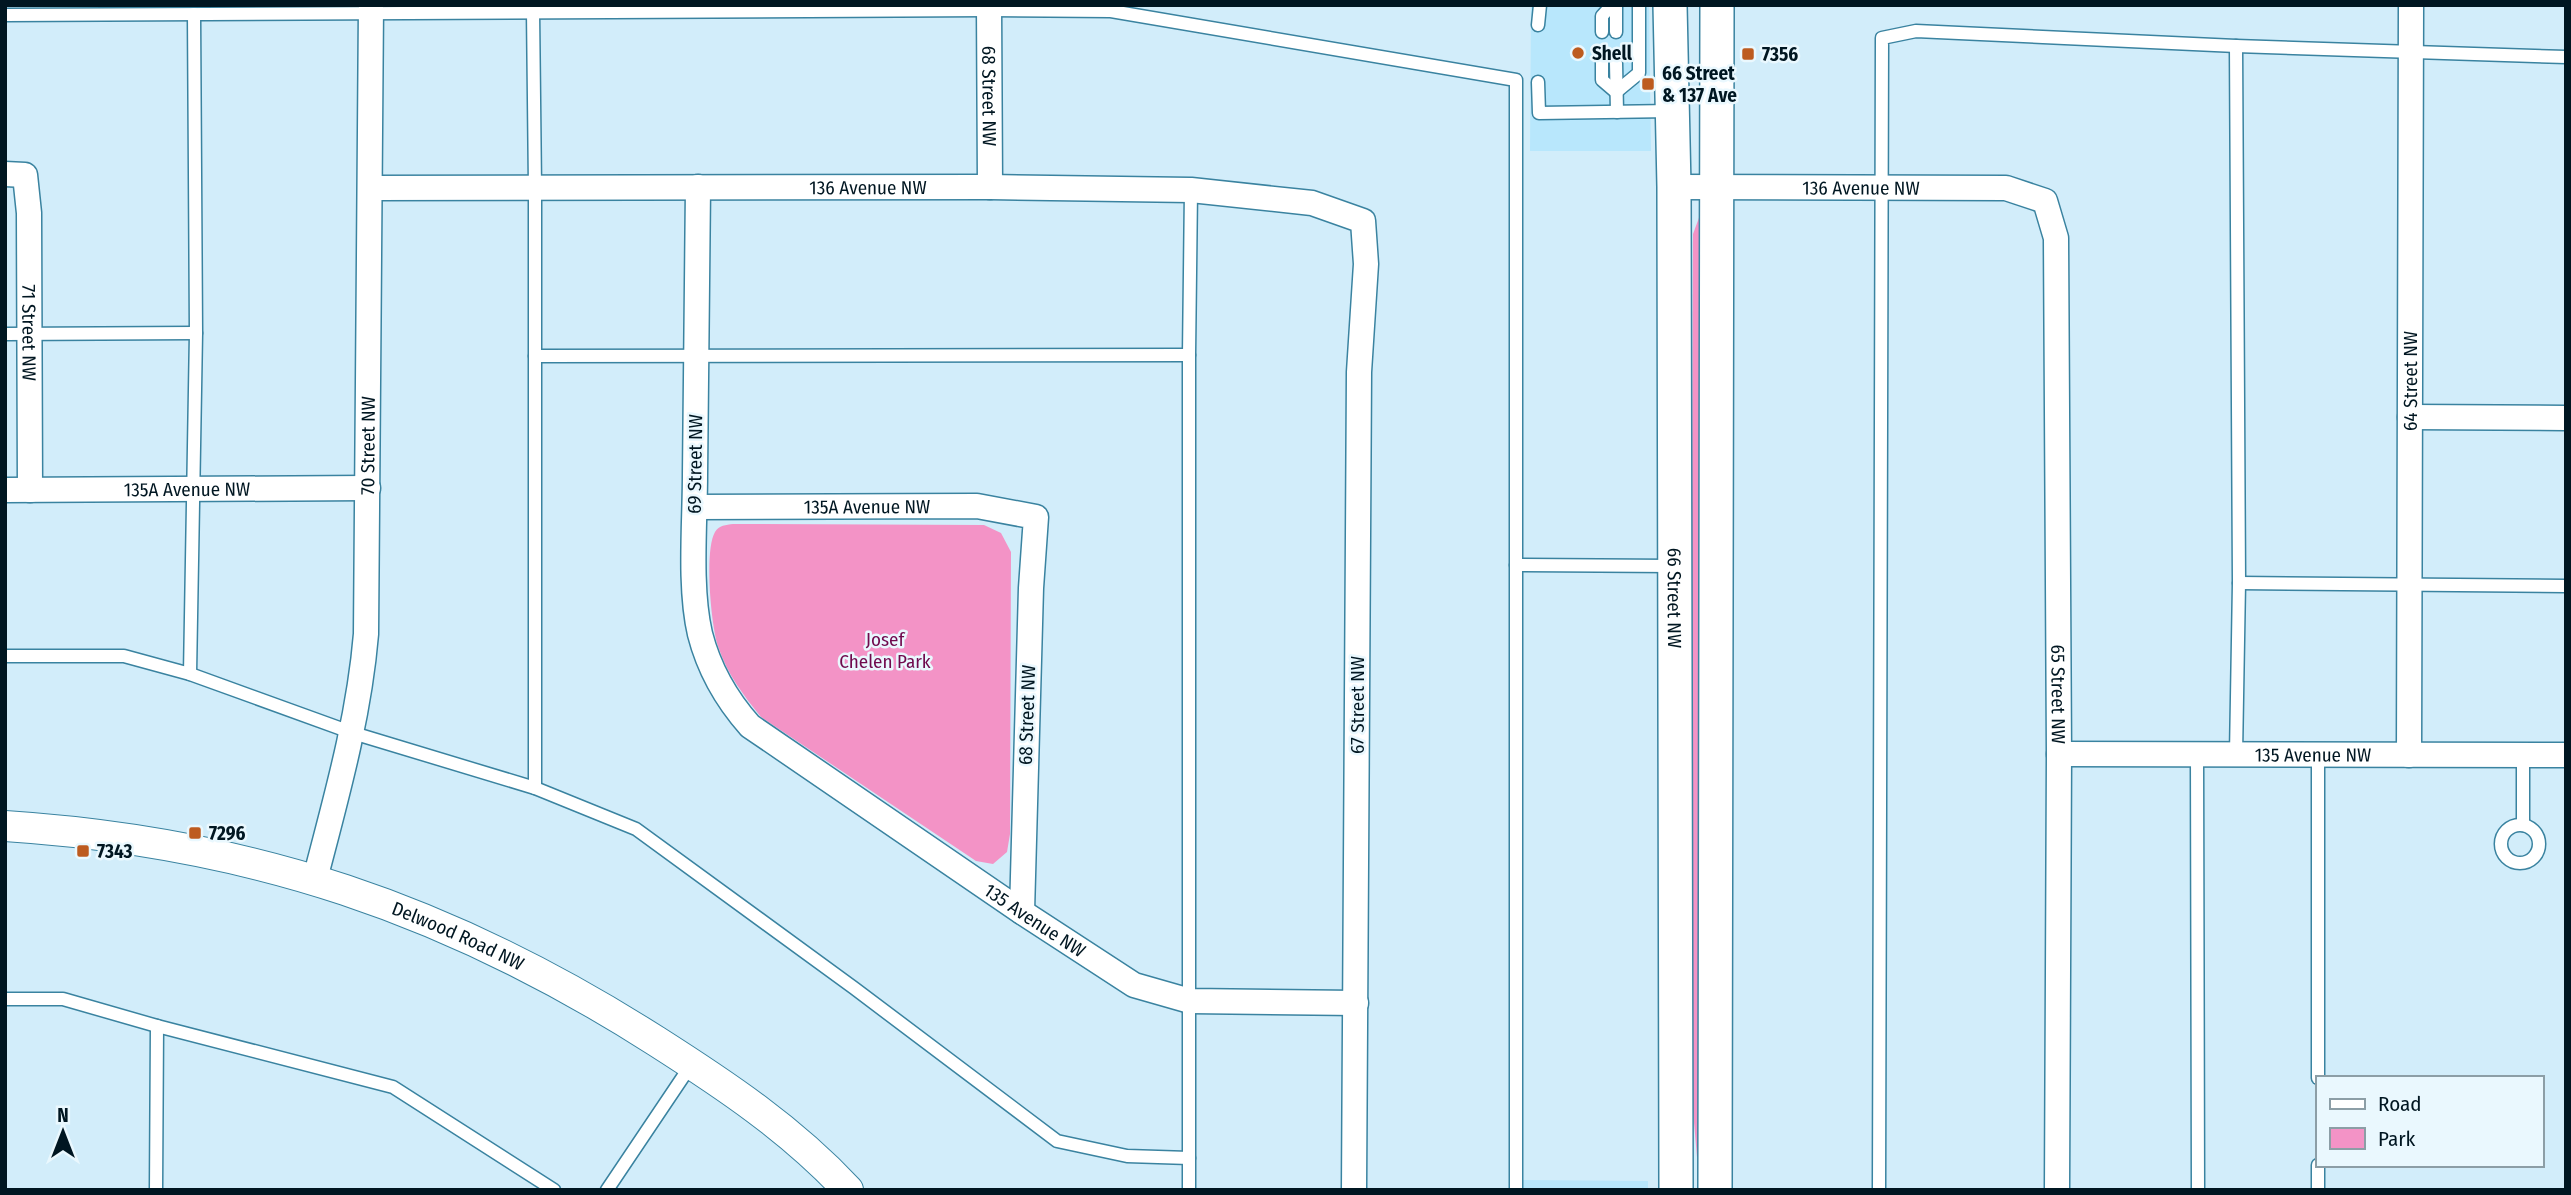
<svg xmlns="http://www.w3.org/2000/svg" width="2571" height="1195" font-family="'Fira Sans Condensed',sans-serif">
<rect width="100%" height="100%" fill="#d2edfa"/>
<g fill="#b8e7fc">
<path d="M 1531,5 L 1649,5 L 1651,151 L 1530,151 Z"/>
<path d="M 1523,1180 L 1648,1181 L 1648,1190 L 1523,1190 Z"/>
</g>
<g fill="#f393c6">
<path d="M 1700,215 L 1701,1157 L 1697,1157 L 1690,1076 L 1693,234 Z"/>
<path d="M 733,524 L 984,525 L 1001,533 L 1011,552 L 1010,834 L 1007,852 L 993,864 L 976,861 L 761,717 C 744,696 728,675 719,649 C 711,629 704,550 715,532 C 719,525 726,525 733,524 Z"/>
</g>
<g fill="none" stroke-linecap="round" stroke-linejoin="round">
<g stroke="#3a83a0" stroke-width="15">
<g id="service">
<path d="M 533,11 L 535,188 L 535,788"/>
<path d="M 5,15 L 989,10 L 1111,11 L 1516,80 L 1516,1190"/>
<path d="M 1538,25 L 1540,5"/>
<path d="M 1602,32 L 1602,16 L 1612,5"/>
<path d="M 1616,32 L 1616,5"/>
<path d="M 1602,62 L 1602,80 L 1616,92 L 1639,73 L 1639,6"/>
<path d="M 1616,63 L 1617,112"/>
<path d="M 1538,82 L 1539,113 L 1671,111"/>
<path d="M 5,334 L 196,333"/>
<path d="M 535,356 L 1189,355"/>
<path d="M 1516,565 L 1673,566"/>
<path d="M 2239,583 L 2566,586"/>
<path d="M 5,656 L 124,656 L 190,674 L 353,733 L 535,788 L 636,829 L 854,988 L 1057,1141 L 1127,1156 L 1189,1158"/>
<path d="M 190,674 L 196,333 L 194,14"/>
<path d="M 2197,754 L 2198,1190"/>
<path d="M 2236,754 L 2239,583 L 2236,46"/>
<path d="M 2523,755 L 2523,825"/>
<circle cx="2520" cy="844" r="19"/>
<path d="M 5,999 L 63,999 L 157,1026 L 156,1190"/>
<path d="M 157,1026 L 393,1087 L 554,1190"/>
<path d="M 2318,1078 L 2318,754"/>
<path d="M 607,1190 L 691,1065"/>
<path d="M 1189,1190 L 1189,355 L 1191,190"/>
<path d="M 1879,1190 L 1882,38 L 1916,31 L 2236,46 L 2566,57"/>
<path d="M 2318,1190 L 2318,1165"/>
</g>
</g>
<g stroke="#3a83a0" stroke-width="27">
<g id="minor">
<path id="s1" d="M 989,5 L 990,187"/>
<path id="s2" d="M 5,174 L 25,175 L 29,213 L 30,490"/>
<path id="s3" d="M 698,187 C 697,283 696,379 695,475 C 695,523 689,587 700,634 C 709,669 726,699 750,726 L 1022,912 L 1134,985 L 1190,1001 L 1356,1003"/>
<path id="s4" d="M 1674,187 L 2006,188 L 2045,201 L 2056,238 L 2059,754 L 2057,1190"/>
<path id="s5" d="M 371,188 L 990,187 L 1191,190 L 1312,203 L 1363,221 L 1366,264 L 1359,372 L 1354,1190"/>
<path d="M 2410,417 L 2566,418"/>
<path id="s6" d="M 5,490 L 368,488"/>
<path id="s7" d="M 695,507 L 977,506 L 1036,517 L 1031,588 L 1022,912"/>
<path id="s8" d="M 2059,754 L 2566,755"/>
<path id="s9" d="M 2409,755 L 2411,5"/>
<path id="s10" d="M 315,879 C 336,798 359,718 366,634 L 371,5"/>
</g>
</g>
<g stroke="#3a83a0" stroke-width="32">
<g id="tertiary">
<path id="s11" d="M 5,826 C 251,842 449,909 656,1041 C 725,1085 791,1129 848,1190"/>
</g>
</g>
<g stroke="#3a83a0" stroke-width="36">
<g id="secondary">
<path id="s12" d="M 1670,5 L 1674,187 L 1676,1190"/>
<path d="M 1715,1190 L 1717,5"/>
</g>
</g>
<use href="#service" stroke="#fff" stroke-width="12"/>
<use href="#minor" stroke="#fff" stroke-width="24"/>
<use href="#tertiary" stroke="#fff" stroke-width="30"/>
<use href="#secondary" stroke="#fff" stroke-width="33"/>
</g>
<g fill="#bd5b1f" stroke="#eaf8fe" stroke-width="2.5">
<circle cx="1578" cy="53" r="7"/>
<rect x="1741" y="47" width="14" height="14" rx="3.5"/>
<rect x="1641" y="77" width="14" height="14" rx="3.5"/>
<rect x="188" y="826" width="14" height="14" rx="3.5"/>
<rect x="76" y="844" width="14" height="14" rx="3.5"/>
</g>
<g text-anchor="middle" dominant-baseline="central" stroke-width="5" stroke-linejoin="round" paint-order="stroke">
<g font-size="19" font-weight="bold" fill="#001621" stroke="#eaf8fe" text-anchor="start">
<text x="1592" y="53">Shell</text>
<text x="1762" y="54">7356</text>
<text x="1662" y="73">66 Street<tspan x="1662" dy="22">&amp; 137 Ave</tspan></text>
<text x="209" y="833">7296</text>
<text x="97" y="851">7343</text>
</g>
<g font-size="19" fill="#001621" stroke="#eaf8fe">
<text stroke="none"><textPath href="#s1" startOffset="91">68 Street NW</textPath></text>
<text stroke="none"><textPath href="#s5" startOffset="497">136 Avenue NW</textPath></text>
<text stroke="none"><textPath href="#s4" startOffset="187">136 Avenue NW</textPath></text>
<text stroke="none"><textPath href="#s2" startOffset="178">71 Street NW</textPath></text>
<text stroke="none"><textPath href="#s9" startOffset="374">64 Street NW</textPath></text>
<text stroke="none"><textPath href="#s10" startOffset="439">70 Street NW</textPath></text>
<text transform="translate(695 464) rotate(-89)">69 Street NW</text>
<text stroke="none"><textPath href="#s6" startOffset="182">135A Avenue NW</textPath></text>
<text stroke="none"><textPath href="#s7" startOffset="172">135A Avenue NW</textPath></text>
<text stroke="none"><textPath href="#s12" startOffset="593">66 Street NW</textPath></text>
<text stroke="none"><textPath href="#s4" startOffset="868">65 Street NW</textPath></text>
<text transform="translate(1357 705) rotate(-90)">67 Street NW</text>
<text transform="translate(1027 715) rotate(-88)">68 Street NW</text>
<text stroke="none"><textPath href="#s8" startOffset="254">135 Avenue NW</textPath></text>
<text stroke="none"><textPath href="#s3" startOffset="898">135 Avenue NW</textPath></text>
<text stroke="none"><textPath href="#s11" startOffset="469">Delwood Road NW</textPath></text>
</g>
<g font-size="19" fill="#70094d" stroke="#eaf8fe">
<text x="885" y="639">Josef<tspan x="885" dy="22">Chelen Park</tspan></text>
</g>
</g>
<rect width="2571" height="1195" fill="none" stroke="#001621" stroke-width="14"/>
<rect x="2316" y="1076" width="228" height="91" fill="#eaf8fe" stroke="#8c9ea6" stroke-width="2"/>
<rect x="2330" y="1099" width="35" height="10" fill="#ffffff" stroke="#8c9ea6" stroke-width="2"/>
<text x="2378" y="1111" font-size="21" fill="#001621">Road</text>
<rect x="2330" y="1128" width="35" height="21" fill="#f393c6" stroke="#8c9ea6" stroke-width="2"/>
<text x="2378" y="1146" font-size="21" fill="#001621">Park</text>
<g transform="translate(63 1132)" stroke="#eaf8fe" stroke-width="5" paint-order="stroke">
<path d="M0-5L12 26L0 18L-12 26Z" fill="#001621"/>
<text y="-10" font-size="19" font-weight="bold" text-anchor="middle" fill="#001621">N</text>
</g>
</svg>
